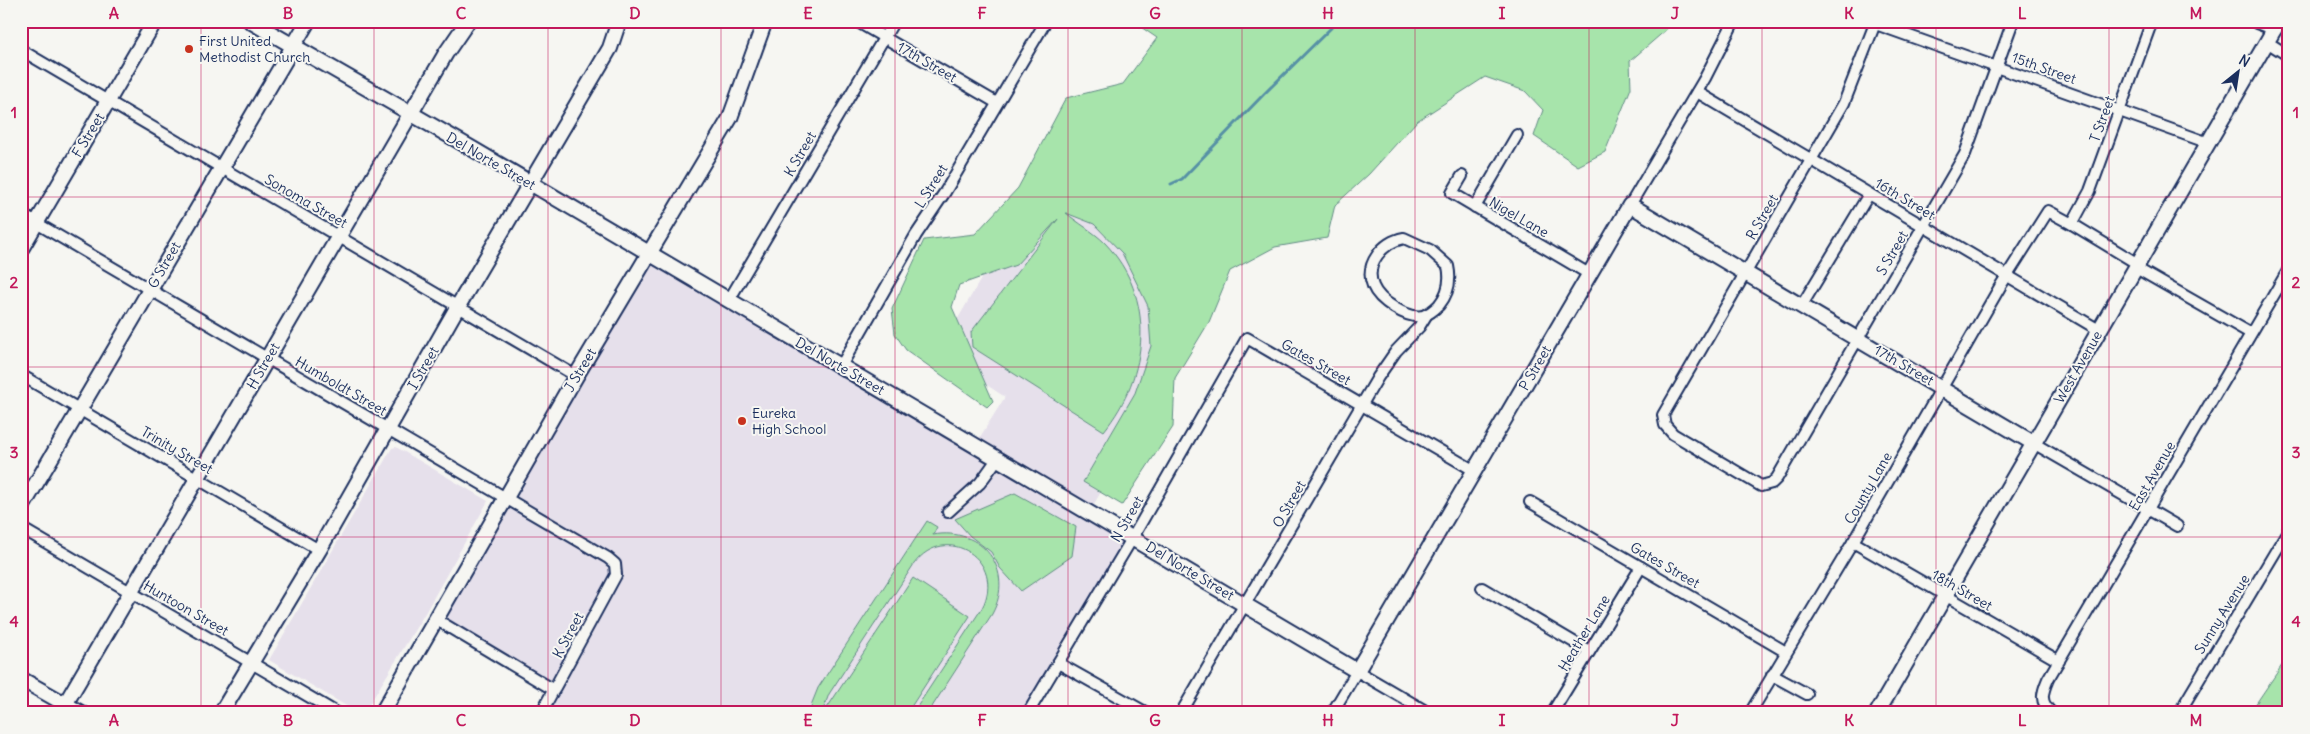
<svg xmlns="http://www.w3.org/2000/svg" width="2310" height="734" font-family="Delius,sans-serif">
<rect width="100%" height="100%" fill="#f6f6f2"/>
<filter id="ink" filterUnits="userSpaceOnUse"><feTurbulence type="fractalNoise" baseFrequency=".02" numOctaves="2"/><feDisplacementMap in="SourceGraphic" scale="10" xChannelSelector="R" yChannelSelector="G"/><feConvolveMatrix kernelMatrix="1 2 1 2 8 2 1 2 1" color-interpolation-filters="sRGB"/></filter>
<g filter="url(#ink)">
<g fill="#e6e0eb">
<path d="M 1044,170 L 1225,275 L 1090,511 L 1133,537 L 1028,713 L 541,713 L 553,690 L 437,620 L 650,253 L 975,445 L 1005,397 L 938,353 Z"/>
<path d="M 396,447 L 488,501 L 425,613 L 364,713 L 358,713 L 269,660 L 392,448 Z"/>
</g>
<g fill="#a7e4ab" stroke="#618a84">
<path d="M 1132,21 L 1671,21 L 1667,29 L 1630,61 L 1631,88 L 1605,152 L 1578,166 L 1534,136 L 1543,110 L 1525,91 L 1485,77 L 1417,121 L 1369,174 L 1335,205 L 1327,238 L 1275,247 L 1230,271 L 1209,322 L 1175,378 L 1173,427 L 1122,505 L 1083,482 L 1135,393 L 1151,346 L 1148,306 L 1122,253 L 1094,224 L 1066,213 C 1078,223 1094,232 1105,243 C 1157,298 1149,375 1104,431 L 972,347 L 971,332 L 1058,219 L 1016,265 L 959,285 L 952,307 L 993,401 L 987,407 L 906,350 L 895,334 L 892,309 L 924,240 L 975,234 L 1018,188 L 1066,98 L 1123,84 L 1157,38 Z"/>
<path d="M 1015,493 L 1076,527 L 1072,556 L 1021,591 L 1000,568 L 991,552 L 970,536 L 955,519 Z"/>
<path d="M 927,521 L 937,527 L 933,535 C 982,526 1016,570 992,614 L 928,713 L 913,713 L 982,608 C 1007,561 946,521 914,564 L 829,694 L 822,713 L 810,713 L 812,703 L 818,688 Z"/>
<path d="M 913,578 L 970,616 L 907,713 L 834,713 L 827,708 Z"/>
<path d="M 2289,655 L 2289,713 L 2251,713 L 2255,705 Z"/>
</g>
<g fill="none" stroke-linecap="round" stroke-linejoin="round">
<path stroke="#5690a5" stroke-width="3" d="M 1171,184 L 1182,179 L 1264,94 L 1338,21"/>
<g stroke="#1b2f5e" stroke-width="14">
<g id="street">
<path d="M 856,21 L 997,103"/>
<path d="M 1876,21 L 1844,103 L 1663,415 L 1665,425 L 1673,434 L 1761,486 L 1772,483 L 1777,478 L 1965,154 L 2013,21"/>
<path d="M 1870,22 L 2209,143"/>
<path d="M 2267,42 L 2289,56"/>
<path d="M 21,50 L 576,376"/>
<path d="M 1697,92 L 2099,330"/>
<path d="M 1462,176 L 1452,193 L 1589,274"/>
<path d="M 1630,205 L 1705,78 L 1734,21"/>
<path d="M 1475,207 L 1517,135"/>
<path d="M 21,214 L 608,558 L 615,564 L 616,575 L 541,713"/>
<path d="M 2072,224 L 2138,264"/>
<path d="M 1404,238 L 1430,250 L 1448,266 C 1451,280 1449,293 1439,305 C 1435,309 1429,314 1423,316 C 1407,319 1379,301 1373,286 C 1364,264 1383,242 1404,238 Z"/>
<path d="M 2136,268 L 2250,333"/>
<path d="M 729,300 L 894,21"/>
<path d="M 1802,305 L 1869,194"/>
<path d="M 841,366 L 916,235 L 945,192 L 1046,21"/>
<path d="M 21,375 L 319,550"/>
<path d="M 2035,444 L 2177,526"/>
<path d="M 1530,502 L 1786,652"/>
<path d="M 948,512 L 980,483 L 998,458"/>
<path d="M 21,528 L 337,713"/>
<path d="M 1853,542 L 2059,661"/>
<path d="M 1482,588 L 1589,651"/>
<path d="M 437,620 L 554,690"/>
<path d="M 1058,663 L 1147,713"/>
<path d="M 1772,675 L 1807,694"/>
<path d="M 1028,713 L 1133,537 L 1247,338 L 1475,471"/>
<path d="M 1181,713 L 1378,377 L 1396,351 L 1419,327 L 1427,314"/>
<path d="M 1332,713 L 1357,671 L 1429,713"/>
<path d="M 1552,713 L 1641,567"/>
<path d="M 1750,713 L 1853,542 L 2001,285 L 2048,211 L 2072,224 L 2090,191 L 2152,21"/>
<path d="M 2052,713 C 2039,702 2042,693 2048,679 L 2289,269"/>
<path d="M 2179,713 L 2289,529"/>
</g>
</g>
<g stroke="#1b2f5e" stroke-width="18">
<g id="secondary">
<path d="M 250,21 L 471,148 L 1357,671 L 1630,205 L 2035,444"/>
<path d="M 2257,21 L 2275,28"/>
<path d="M 21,249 L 155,21"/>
<path d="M 21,509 L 308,21"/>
<path d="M 21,679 L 81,713"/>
<path d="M 60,713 L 446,53 L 468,21"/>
<path d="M 221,713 L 319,550 L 458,306 L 610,48 L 619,21"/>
<path d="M 382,713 L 576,376 L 730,118 L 765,21"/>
<path d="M 1877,713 L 2279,21"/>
</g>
</g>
<use href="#street" stroke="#f6f6f2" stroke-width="10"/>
<use href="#secondary" stroke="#f6f6f2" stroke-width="14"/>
</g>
</g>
<path fill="none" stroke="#c2185b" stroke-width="1" stroke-opacity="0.55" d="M 201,21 L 201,713M 374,21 L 374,713M 548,21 L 548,713M 721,21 L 721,713M 895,21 L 895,713M 1068,21 L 1068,713M 1242,21 L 1242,713M 1415,21 L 1415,713M 1589,21 L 1589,713M 1762,21 L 1762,713M 1936,21 L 1936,713M 2109,21 L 2109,713M 21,197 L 2289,197M 21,367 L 2289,367M 21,537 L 2289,537"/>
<g fill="#c8321e" stroke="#f6f6f2" stroke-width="2">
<circle cx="189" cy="49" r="5"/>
<circle cx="742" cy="421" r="5"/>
</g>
<g text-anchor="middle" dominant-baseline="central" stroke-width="4" stroke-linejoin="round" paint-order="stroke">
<g font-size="14" fill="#1b2f5e" stroke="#f6f6f2" text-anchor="start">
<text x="199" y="41">First United<tspan x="199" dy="16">Methodist Church</tspan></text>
<text x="752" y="413">Eureka<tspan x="752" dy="16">High School</tspan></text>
</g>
<g font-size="14" fill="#1b2f5e" stroke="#f6f6f2">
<text transform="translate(927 62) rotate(30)">17th Street</text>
<text transform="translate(2044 68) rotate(20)">15th Street</text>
<text transform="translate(2102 119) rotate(-70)">T Street</text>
<text transform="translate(88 135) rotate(-59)">F Street</text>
<text transform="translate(800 154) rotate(-60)">K Street</text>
<text transform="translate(491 161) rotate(30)">Del Norte Street</text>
<text transform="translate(931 186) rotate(-58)">L Street</text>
<text transform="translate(1905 199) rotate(31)">16th Street</text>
<text transform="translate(306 201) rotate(30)">Sonoma Street</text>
<text transform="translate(1519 217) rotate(30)">Nigel Lane</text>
<text transform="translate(1762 217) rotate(-60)">R Street</text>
<text transform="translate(1892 253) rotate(-60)">S Street</text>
<text transform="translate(164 265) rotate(-60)">G Street</text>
<text transform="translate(1316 362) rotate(30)">Gates Street</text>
<text transform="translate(1904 365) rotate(30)">17th Street</text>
<text transform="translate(263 366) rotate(-60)">H Street</text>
<text transform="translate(840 366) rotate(30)">Del Norte Street</text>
<text transform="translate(2078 367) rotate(-60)">West Avenue</text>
<text transform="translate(423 368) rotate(-60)">I Street</text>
<text transform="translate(1535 368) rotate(-60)">P Street</text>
<text transform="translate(580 370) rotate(-59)">J Street</text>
<text transform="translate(341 386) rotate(30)">Humboldt Street</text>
<text transform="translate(177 450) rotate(30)">Trinity Street</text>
<text transform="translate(2152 476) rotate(-60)">East Avenue</text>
<text transform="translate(1868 488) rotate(-60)">County Lane</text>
<text transform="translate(1289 504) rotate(-60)">O Street</text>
<text transform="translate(1127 519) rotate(-60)">N Street</text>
<text transform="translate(1665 565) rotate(30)">Gates Street</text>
<text transform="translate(1190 571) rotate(31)">Del Norte Street</text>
<text transform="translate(1962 590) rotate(30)">18th Street</text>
<text transform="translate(186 608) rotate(30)">Huntoon Street</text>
<text transform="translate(2222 614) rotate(-58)">Sunny Avenue</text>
<text transform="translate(1584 633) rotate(-59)">Heather Lane</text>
<text transform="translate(568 635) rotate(-62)">K Street</text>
</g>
</g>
<rect width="2310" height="734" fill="none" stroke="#f6f6f2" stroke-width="55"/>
<g transform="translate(2238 72) rotate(30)" stroke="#f6f6f2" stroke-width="4" paint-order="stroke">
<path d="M0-4L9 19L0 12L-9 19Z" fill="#1b2f5e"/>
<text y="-8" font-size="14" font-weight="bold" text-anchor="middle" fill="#1b2f5e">N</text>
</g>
<rect x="28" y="28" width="2254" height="678" fill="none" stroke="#c2185b" stroke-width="2"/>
<g font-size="16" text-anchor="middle" font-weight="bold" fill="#c2185b">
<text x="114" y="19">A</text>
<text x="288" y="19">B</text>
<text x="461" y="19">C</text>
<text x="635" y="19">D</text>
<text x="808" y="19">E</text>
<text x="982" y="19">F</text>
<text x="1155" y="19">G</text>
<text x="1328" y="19">H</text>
<text x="1502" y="19">I</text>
<text x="1675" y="19">J</text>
<text x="1849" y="19">K</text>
<text x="2022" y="19">L</text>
<text x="2196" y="19">M</text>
<text x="14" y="118">1</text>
<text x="2296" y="118">1</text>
<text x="14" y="288">2</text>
<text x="2296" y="288">2</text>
<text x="14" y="458">3</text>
<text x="2296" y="458">3</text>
<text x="14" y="627">4</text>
<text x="2296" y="627">4</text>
<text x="114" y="726">A</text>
<text x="288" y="726">B</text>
<text x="461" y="726">C</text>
<text x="635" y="726">D</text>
<text x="808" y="726">E</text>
<text x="982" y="726">F</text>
<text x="1155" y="726">G</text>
<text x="1328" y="726">H</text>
<text x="1502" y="726">I</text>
<text x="1675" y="726">J</text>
<text x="1849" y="726">K</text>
<text x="2022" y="726">L</text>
<text x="2196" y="726">M</text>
</g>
</svg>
